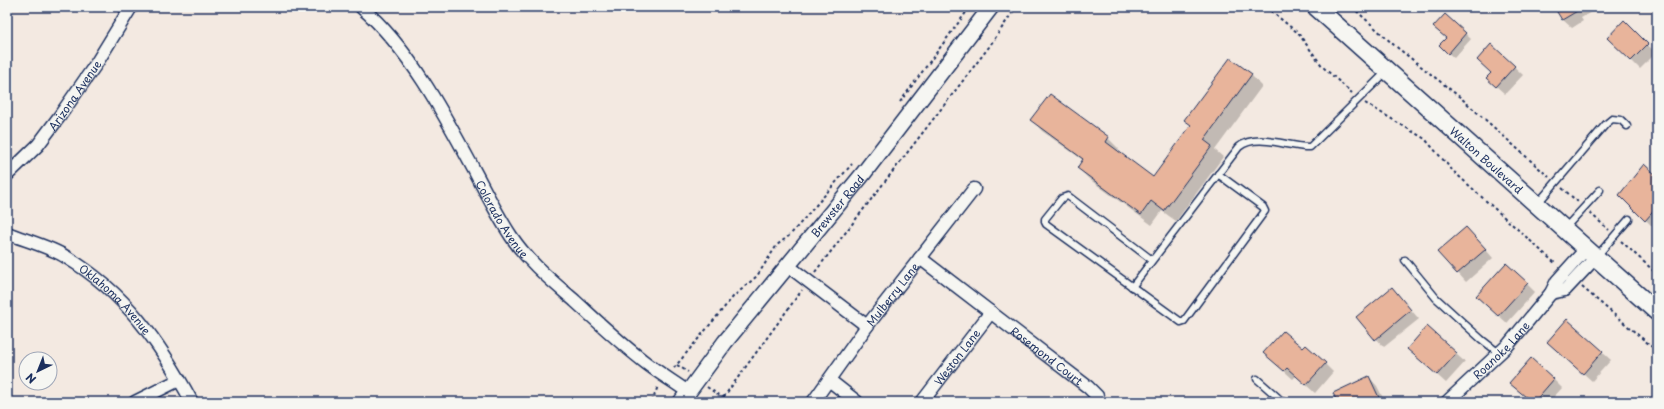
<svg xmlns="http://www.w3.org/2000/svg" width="1664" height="409" font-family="'Playpen Sans',sans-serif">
<rect width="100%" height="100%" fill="#f3e9e1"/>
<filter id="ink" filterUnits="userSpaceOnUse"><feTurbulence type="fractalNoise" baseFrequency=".025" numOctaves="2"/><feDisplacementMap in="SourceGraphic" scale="8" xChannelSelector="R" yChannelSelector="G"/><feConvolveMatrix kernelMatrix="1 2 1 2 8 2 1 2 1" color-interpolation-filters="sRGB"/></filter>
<g filter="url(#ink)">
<g fill="#0003">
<path d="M 1556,7 L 1595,7 L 1596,9 L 1581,18 L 1583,21 L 1572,28 L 1563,20 Z"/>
<path d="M 1445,15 L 1471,39 L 1454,58 L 1446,51 L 1447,38 Z"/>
<path d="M 1624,22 L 1656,53 L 1640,69 L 1609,38 Z"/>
<path d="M 1491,45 L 1523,75 L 1505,94 L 1496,86 L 1492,73 Z"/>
<path d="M 1230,60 L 1251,75 L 1262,86 L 1215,150 L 1223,157 L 1176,221 L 1162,211 L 1152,225 L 1089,179 L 1078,168 L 1083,160 L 1042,131 L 1032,120 L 1108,138 L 1119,149 L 1117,152 L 1154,178 L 1192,126 L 1186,120 Z"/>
<path d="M 1657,178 L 1657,225 L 1654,228 L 1620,195 Z"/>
<path d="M 1474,236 L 1493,258 L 1466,282 L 1439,252 Z"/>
<path d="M 1527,284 L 1535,292 L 1507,323 L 1486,304 Z"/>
<path d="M 1392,288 L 1419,319 L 1384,347 L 1357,317 Z"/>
<path d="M 1303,350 L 1325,364 L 1333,372 L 1315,393 L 1296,376 L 1293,379 L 1273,361 Z"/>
<path d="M 1557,350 L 1602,352 L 1611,360 L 1592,381 Z"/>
<path d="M 1456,354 L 1465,362 L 1446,383 L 1417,357 Z"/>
<path d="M 1369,377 L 1377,386 L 1385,402 L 1338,402 Z"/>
<path d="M 1553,379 L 1562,388 L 1549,402 L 1532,402 L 1519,391 Z"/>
</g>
<g fill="#e8b49b" stroke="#1b2f5e">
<path d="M 1554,7 L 1584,7 L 1562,20 Z"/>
<path d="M 1445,14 L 1466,33 L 1448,54 L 1439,45 L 1446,38 L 1433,27 Z"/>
<path d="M 1624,20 L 1648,44 L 1631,61 L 1607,38 Z"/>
<path d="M 1491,44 L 1515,66 L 1496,87 L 1486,78 L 1491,73 L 1477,60 Z"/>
<path d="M 1230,58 L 1252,74 L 1204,140 L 1212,146 L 1164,211 L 1151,201 L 1141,215 L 1077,168 L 1083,159 L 1030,120 L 1050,94 L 1109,137 L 1106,142 L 1153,177 L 1191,125 L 1184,120 Z"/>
<path d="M 1644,164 L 1657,176 L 1657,207 L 1645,221 L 1619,195 Z"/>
<path d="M 1466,227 L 1486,249 L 1457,274 L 1437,252 Z"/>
<path d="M 1506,263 L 1528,283 L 1498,316 L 1476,296 Z"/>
<path d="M 1392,287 L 1411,310 L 1375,340 L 1356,317 Z"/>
<path d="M 1567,319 L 1603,351 L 1583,374 L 1547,342 Z"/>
<path d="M 1427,326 L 1457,353 L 1437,375 L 1407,349 Z"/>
<path d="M 1283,331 L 1303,348 L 1306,345 L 1326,363 L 1306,385 L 1287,368 L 1284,371 L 1263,353 Z"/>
<path d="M 1531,358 L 1554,379 L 1534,402 L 1532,402 L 1509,383 Z"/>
<path d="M 1369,376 L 1381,402 L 1337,402 L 1333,393 Z"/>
</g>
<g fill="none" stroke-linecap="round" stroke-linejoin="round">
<g stroke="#1b2f5e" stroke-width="9">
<g id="service">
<path d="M 1538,203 L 1606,124 L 1612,119 L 1621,120 L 1627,126"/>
<path d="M 1565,228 L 1600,190"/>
<path d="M 1597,256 L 1629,219"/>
<path d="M 1152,260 L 1068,196 L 1062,198 L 1045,219 L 1045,222 L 1046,224 L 1181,322 L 1184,321 L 1265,211 L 1263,207 L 1218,174"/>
<path d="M 1405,260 L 1436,298 L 1481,339 L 1499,353"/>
<path d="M 1132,287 L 1239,147 C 1257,132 1290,148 1310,147 L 1386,72"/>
<path d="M 1257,379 L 1283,402"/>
</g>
</g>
<g stroke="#1b2f5e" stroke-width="15">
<g id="minor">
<path id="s1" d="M 361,7 C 409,48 443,112 473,168 C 485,191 497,215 511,236 C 528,262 552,281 575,301 C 598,322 621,344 646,363 C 659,373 674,382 688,392"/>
<path id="s2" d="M 7,175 L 38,145 L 59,117 L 96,64 L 131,7"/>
<path id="s3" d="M 7,233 C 24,240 51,247 66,257 C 125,292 160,343 192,402"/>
<path id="s4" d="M 920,258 L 1088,387 L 1097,396 L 1098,402"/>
<path d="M 787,265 L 867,326"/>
<path d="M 1551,293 L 1565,290 L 1596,257"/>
<path d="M 829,380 L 857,402"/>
<path d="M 135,402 L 179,380"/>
<path id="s5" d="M 813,402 L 867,326 L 974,189"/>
<path id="s6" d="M 922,402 L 991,312"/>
<path id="s7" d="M 1447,402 L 1508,345 L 1551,293 L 1557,281 L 1586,249"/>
</g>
</g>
<g stroke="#1b2f5e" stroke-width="18">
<g id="tertiary">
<path id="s8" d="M 681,402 L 725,342 L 863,174 L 991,7"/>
</g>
</g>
<g stroke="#1b2f5e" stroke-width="20">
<g id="secondary">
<path id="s9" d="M 1316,7 L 1657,312"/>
</g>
</g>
<g stroke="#1b2f5e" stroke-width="2" stroke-dasharray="3 3" stroke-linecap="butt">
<path d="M 1266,7 L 1298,33 L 1323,67 L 1352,93"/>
<path d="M 1352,7 L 1394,45 L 1461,98 L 1549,177"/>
<path d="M 900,102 L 970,7"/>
<path d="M 1365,103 L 1425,139 L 1453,171 L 1556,264"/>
<path d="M 1562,188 L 1578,202"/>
<path d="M 1590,213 L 1609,230"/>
<path d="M 1621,241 L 1657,274"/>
<path d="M 815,272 L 989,47 L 1012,13 L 1018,7"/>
<path d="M 1582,287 L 1657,351"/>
<path d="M 677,365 L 688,372"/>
<path d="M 674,368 L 733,297 L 757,276 L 777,245 L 790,235 L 852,164"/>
<path d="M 707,387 L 723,398"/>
<path d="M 652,402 L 658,386"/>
<path d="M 720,402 L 802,290"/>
</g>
<use href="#service" stroke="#f6f6f2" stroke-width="6"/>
<use href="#minor" stroke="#f6f6f2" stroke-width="12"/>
<use href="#tertiary" stroke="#f6f6f2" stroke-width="15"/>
<use href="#secondary" stroke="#f6f6f2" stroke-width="17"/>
</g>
</g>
<g text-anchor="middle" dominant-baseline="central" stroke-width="3" stroke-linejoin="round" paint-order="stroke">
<g font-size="11" fill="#1b2f5e" stroke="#f6f6f2">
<text stroke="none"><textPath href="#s2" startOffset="105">Arizona Avenue</textPath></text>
<text stroke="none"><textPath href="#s9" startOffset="229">Walton Boulevard</textPath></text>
<text stroke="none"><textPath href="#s8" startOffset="251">Brewster Road</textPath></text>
<text stroke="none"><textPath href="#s1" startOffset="256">Colorado Avenue</textPath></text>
<text stroke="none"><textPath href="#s5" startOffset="134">Mulberry Lane</textPath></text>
<text stroke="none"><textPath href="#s3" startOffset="129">Oklahoma Avenue</textPath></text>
<text stroke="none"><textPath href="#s7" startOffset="75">Roanoke Lane</textPath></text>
<text stroke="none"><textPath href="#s4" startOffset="160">Rosemond Court</textPath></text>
<text stroke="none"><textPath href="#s6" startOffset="57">Weston Lane</textPath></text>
</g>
</g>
<rect width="1664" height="409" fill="none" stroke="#f6f6f2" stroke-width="24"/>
<rect x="12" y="12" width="1640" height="385" fill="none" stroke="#1b2f5e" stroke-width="1.5" filter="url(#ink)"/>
<g transform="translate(38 371) rotate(223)"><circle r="19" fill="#f6f6f2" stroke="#9ea6b7"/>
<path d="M0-3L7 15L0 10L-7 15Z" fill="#1b2f5e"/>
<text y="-6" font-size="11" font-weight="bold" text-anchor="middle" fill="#1b2f5e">N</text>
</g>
</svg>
